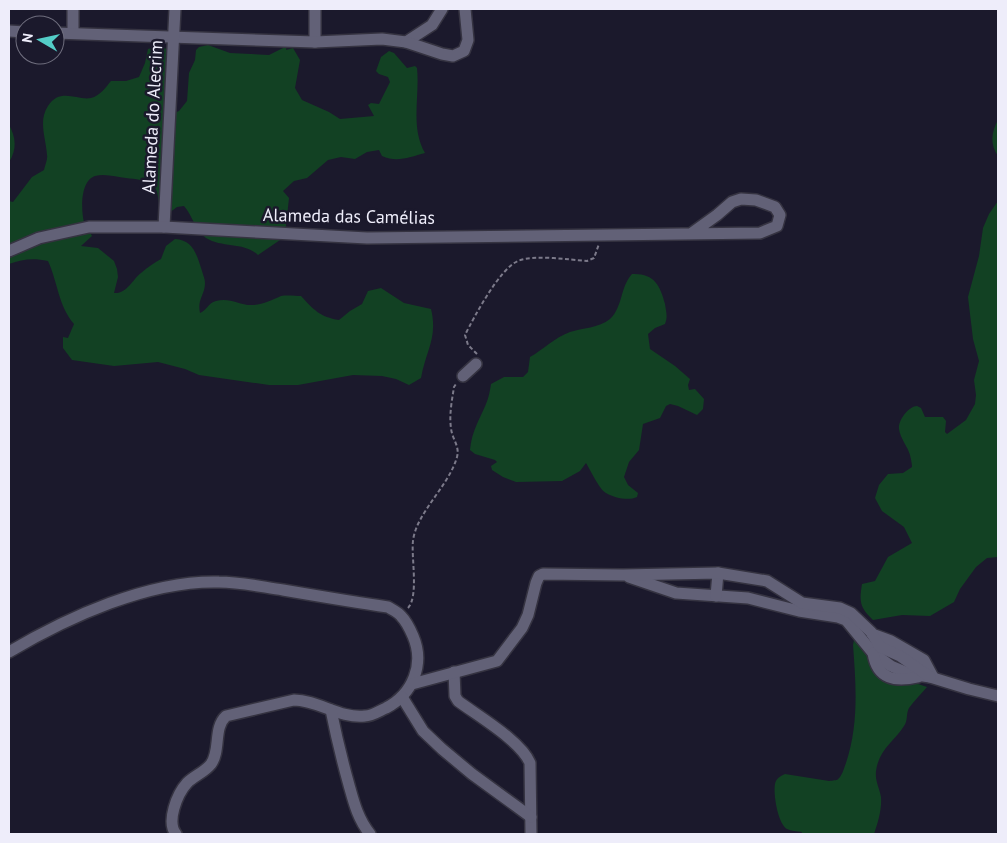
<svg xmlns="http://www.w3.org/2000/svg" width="1007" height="843" font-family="'PT Sans',sans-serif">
<rect width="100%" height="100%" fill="#1b192c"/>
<g fill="#124123">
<path d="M 162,45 L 166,49 L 166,62 L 170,78 L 172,114 L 179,111 L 187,101 L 189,73 L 195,60 L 196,50 L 199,47 L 208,45 L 230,53 L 269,55 L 287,46 L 286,50 L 293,48 L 300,60 L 295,88 L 302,100 L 329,112 L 340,119 L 374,116 L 368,105 L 371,103 L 379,104 L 390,82 L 388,77 L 379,74 L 376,71 L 381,57 L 389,51 L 394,53 L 407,68 L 415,66 L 417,68 C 420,96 410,127 425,153 C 410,157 397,163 382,156 L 379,150 L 367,152 L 355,159 L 341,157 L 328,160 L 307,178 L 294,181 L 283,191 L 289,198 L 286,226 L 280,240 L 258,255 C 245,242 222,248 206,238 C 195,231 193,216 184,206 L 177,207 L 169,213 L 160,207 C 158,200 158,189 153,185 C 146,180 135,179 126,178 C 117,177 105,173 95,176 C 80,181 81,210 84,222 C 86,227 90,231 92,236 L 81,246 L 98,248 L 114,261 L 117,269 L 118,277 L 114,293 C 127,294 132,280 141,273 C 148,267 154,263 161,259 L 166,246 L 175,239 C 194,240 197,256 202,271 C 203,275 205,279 205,283 C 205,295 197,299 200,313 C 207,310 208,303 216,301 C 229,297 239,305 251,305 C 262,305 272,300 281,296 C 287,295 296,296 301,296 C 314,310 320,317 339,320 L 350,311 L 362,304 L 368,291 L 381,288 L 404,303 L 431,309 C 438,338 426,350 421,378 L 409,385 L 396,379 L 382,376 L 353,375 L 298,385 L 269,385 L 199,375 L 185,369 L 158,362 L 114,366 L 72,360 L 63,348 L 63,337 L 68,338 L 74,324 C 58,305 58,283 48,261 C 33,258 23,259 9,264 L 9,201 L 13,202 L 32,177 L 44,170 C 45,165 48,159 47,155 C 46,138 38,121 48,106 C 60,87 78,101 91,98 C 100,96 106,87 111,81 L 126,81 L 139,77 L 145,63 L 148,49 Z"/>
<path d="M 998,120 L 998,156 C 990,145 991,132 998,120 Z"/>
<path d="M 9,125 C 16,137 17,150 9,162 Z"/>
<path d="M 998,201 L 998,557 L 987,558 L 976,567 L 960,589 L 954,602 L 930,616 L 902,615 L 873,620 C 860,608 859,602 862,584 L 875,581 L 888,557 L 912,543 L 904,527 L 882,511 L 875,498 L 879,485 L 888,474 L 903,473 L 912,467 C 912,464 911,459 910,455 C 908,447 900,438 899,429 C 898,420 909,406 917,406 L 921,408 L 925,417 L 943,417 L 946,421 L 945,432 L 947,434 L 966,420 L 975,404 L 976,395 L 974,380 L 979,361 L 973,339 L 968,297 L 979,256 L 983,228 L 989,214 Z"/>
<path d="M 632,274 C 654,273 660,285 665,304 C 666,311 668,317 665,324 L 655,328 L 648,334 L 650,349 L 675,366 L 690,379 L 688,385 L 689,390 L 695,389 L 704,399 L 703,409 L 697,415 L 678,406 L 670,404 L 666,406 L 660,418 L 643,424 L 639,450 L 629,462 L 624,477 L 628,485 L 638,493 L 637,497 C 629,501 614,498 606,493 C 599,489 591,471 586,463 L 580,471 L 562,481 L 516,482 L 503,477 L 492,470 L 491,466 L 497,462 L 495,460 L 475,454 L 470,450 C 472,430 479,421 486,404 C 489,397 490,390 491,384 L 504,377 L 523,377 L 528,372 L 530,357 C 544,349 554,338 570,332 C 582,328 599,328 610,319 C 623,307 620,287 632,274 Z"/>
<path d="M 859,636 L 894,676 L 927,687 C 921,694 914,701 909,708 C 906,713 908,721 904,726 C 894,742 879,749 876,771 C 875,782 879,786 881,797 C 882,809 878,823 874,834 L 801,834 L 802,832 C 797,831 791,831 787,829 C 778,824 773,794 775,784 C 776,778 781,776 785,774 L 829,781 C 830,781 836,780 837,780 C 842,777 844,768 846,763 C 859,724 856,685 853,645 L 854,640 Z"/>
</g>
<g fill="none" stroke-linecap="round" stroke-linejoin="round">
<g stroke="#353341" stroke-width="14">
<g id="minor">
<path d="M 73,9 L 73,33"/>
<path d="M 315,9 L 315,42"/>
<path d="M 9,31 L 25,32"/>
<path d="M 55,33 L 315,42 L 382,39 L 406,42 L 432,25 L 442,9"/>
<path d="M 406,42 L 442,54 L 453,56 L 464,51 L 468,40 L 465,9"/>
<path d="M 164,227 L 175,9"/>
<path d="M 9,251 L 39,238 L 89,227 L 164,227 L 367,238 L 760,233 L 777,226 L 780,215 L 775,207 L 756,200 L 741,199 L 732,202 L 717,215 L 692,233"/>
<path d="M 463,376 L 476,364"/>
<path d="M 629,577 L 676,593 L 748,598 L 799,611 L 838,617 L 846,620 L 873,653 L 891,666 L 910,674 L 930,677 L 969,689 L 998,696"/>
<path d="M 716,596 L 718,573"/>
<path d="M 872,634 L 891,641 L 924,660 L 933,677"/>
<path d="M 9,652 C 68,617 149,580 219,582 C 241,582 262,587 283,590 C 318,596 353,602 388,607 C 393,610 398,612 401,616 C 406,621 410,629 413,636 C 425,664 413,694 386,708 C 379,711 372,716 365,716 C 340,719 318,700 294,700 L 226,716 C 213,728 221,750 211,764 C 205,772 194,776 187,783 C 177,794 166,822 176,834"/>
<path d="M 873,653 C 877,680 896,682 918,677"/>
<path d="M 454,672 L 455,696 L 458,701 C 478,716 521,741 530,763 L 531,834"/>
<path d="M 412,684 L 497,661 L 522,628 L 528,615 L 536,583 L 539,576 L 543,574 L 623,575 L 718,573 L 767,581 L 802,603 L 840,608 L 851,613 L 871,632 L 880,647 L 900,656 L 930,677"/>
<path d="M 402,697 L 423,731 L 442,749 L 472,774 L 531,817"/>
<path d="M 331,710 C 336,735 342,760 349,785 C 354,803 358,819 370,834"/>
</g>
</g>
<g stroke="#7c7a8a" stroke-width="2" stroke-dasharray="4 2.5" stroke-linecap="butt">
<path d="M 477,354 L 468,345 L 465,335 C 474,317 500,268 518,261 C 534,254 570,260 587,261 L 594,258 L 599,244"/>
<path d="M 408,608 C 419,596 411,557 413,541 C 416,513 449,486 457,457 C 460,446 452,439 451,428 C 449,415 452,400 454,387 L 456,384"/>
</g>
<use href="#minor" stroke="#626177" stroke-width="11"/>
</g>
<g text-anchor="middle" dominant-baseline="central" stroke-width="5" stroke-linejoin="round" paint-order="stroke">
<g font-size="18" fill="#eeedfa" stroke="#1b192c">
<text transform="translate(152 117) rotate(-87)">Alameda do Alecrim</text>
<text transform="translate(349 216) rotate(1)">Alameda das Camélias</text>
</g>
</g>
<rect width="1007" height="843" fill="none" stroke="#eeedfa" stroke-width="20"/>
<g transform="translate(40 40) rotate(279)"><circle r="24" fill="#1b192c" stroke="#6f6e7e"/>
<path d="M0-4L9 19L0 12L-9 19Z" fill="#54cdc8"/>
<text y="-8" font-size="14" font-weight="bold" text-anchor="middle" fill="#eeedfa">N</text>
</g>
</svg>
